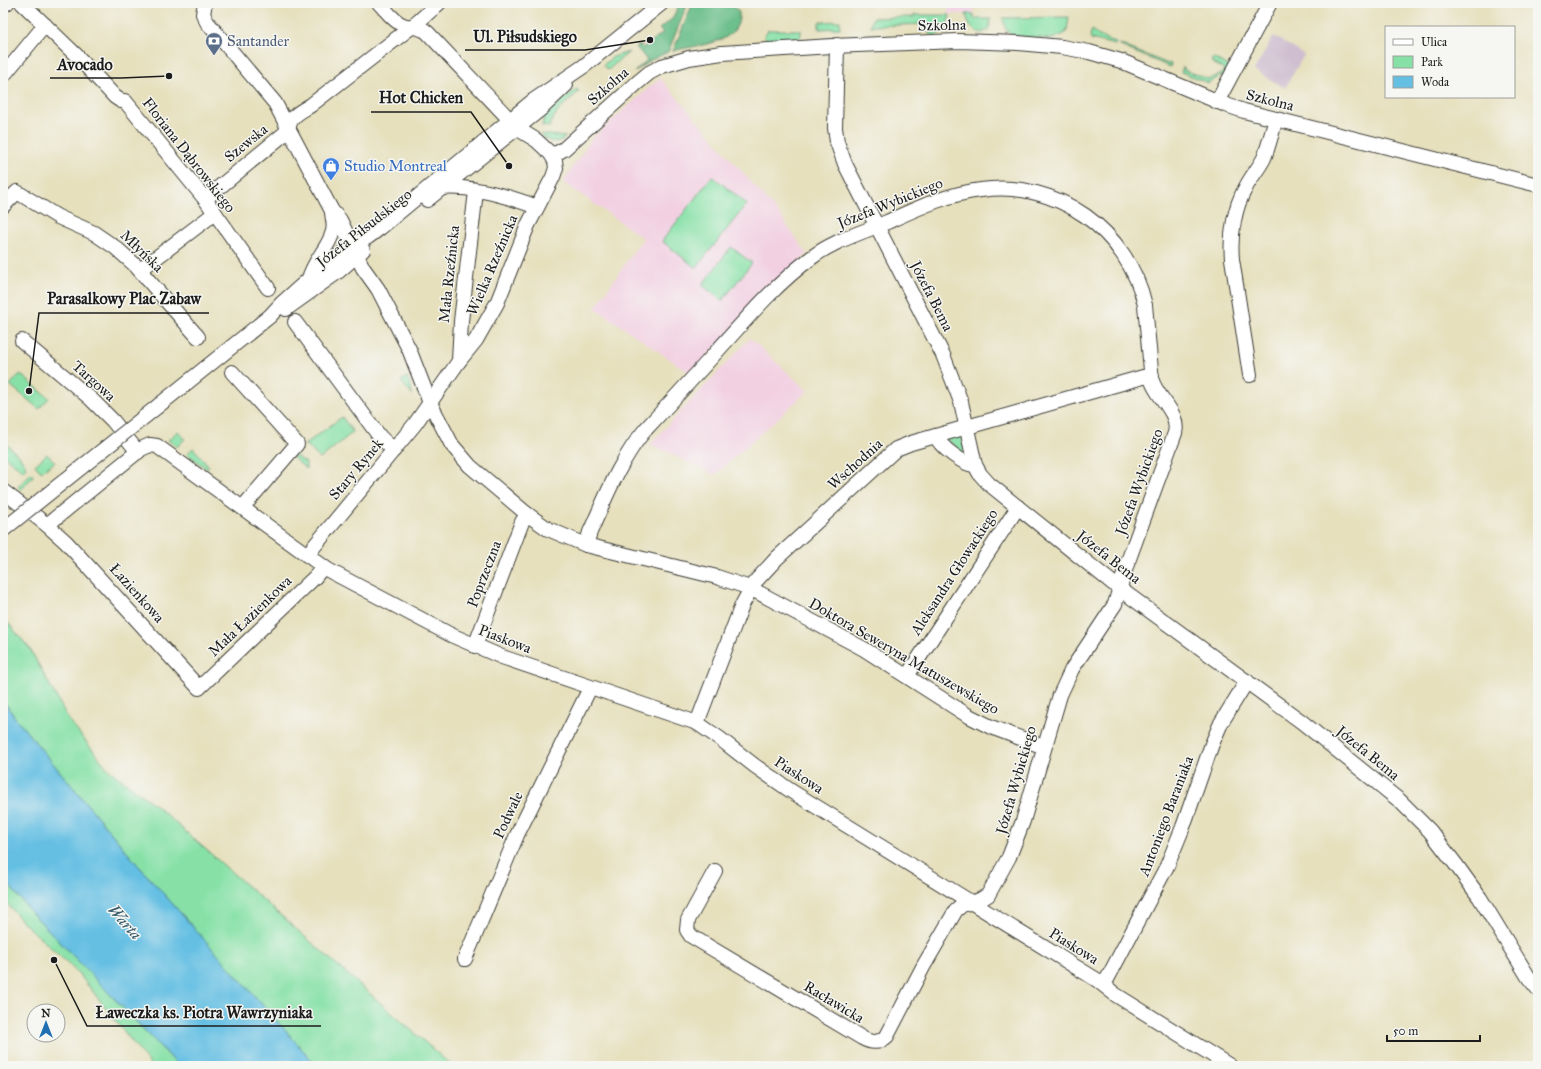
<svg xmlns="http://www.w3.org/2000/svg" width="1541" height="1069" font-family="'IM FELL Great Primer',serif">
<rect width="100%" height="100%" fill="#f6f6f2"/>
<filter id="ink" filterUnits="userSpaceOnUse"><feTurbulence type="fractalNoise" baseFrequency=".025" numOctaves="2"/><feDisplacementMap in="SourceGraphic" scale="8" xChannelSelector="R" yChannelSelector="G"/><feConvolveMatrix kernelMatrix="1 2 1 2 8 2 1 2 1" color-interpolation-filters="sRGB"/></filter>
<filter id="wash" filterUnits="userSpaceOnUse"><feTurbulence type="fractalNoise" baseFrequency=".012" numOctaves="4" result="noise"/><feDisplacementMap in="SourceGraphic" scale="16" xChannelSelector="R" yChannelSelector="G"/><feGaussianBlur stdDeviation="0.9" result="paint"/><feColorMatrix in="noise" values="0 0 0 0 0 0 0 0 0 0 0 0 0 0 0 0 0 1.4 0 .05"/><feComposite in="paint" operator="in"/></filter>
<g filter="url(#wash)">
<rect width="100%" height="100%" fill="#e6e0bd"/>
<g fill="#f2d0e2">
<path d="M 948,3 L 973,3 L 974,14 L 948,14 Z"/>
<path d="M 660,78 L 779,214 L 807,254 L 690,373 L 595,308 L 643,238 L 563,182 L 592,138 Z"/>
<path d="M 750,338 L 808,391 L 715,475 L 650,444 Z"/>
</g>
<path fill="#cfbed0" d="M 1274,36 L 1304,55 L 1285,88 L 1254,70 Z"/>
<g fill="#87e1a7" stroke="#527e62">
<path d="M 966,14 L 974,14 L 974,19 L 991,19 L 989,29 L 982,33 C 971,31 968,24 966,14 Z"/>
<path d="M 914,15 L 950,15 C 948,25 942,39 929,34 L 928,24 L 871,26 L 871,23 L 873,18 L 914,17 Z"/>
<path d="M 1069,17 L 1067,31 L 1062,35 L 1052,39 L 1014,36 L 1009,33 L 1005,28 L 1003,18 Z"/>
<path d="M 840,21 L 840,28 L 819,29 L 819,22 Z"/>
<path d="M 768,30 L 801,30 C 802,48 783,44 770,44 L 764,36 Z"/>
<path d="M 1092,30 L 1099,36 L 1116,43 L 1115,45 L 1091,39 L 1090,35 Z"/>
<path d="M 1119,44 L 1168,64 L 1169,63 L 1171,64 L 1170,67 L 1118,45 Z"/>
<path d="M 629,52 L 608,70 L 603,65 L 613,57 Z"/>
<path d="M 1213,58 L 1229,66 L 1223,77 L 1221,76 L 1208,83 L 1181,72 L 1183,67 L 1184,68 L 1184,70 L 1209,79 L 1222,74 L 1224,69 L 1211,62 Z"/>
<path d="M 576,89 L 579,91 C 568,102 553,112 550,127 L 542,126 L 544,116 Z"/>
<path d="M 540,134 L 566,137 C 558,144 547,143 540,134 Z"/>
<path d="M 712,176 L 747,204 L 696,268 L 662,241 Z"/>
<path d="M 731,247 L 752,263 L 722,301 L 702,285 Z"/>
<path d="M 20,374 L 49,398 L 39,409 L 10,385 Z"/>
<path d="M 407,377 L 411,386 L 412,395 L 401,381 Z"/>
<path d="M 342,417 L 353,432 L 320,459 L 308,446 L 304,445 Z"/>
<path d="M 178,431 L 185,439 L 177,447 L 168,440 Z"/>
<path d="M 961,435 L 965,454 L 964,454 L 946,439 Z"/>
<path d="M 3,441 L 21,458 L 26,467 L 23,471 L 3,455 Z"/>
<path d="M 193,448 L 209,466 L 207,469 L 187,454 Z"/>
<path d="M 47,454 L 55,462 L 41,472 L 35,465 Z"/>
<path d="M 296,456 L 306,463 L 306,469 L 292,457 Z"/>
<path d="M 31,473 L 33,476 L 21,490 L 18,487 Z"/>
<path d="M 3,617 L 30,649 L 70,722 L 109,770 L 154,804 L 452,1066 L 317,1066 L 137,864 L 16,719 L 3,700 Z"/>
<path d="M 3,878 L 31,912 L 179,1066 L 151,1066 L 79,974 L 22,921 L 3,899 Z"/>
</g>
<g fill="#6dbf8c" stroke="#446e54">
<path d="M 680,3 L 688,3 L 668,52 L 651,60 L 634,72 L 647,60 L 636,47 L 640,45 L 643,48 L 663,33 L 659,29 L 672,19 Z"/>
<path d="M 693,3 L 729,3 L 739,12 C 742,46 696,44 673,51 Z"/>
</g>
<path fill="#65bfe3" stroke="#406e80" d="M 3,700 L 16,719 L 137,864 L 317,1066 L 179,1066 L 31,912 L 3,878 Z"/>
</g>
<g filter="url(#ink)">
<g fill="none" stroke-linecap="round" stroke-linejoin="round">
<g stroke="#3a3934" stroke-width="16">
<g id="minor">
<path d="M 22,3 L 77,56 L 115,97 L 121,101 L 125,101 L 205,199 L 268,288"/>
<path d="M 205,3 L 203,14 L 207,22 L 275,103 L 332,211 L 340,220 L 363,268 L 378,289 L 409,349 L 430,403 L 452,445 L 470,466 L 527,514 L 548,529 L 586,545 L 717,577 L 750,588 L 864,649 L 967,715 L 991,727 L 1044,747"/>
<path d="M 3,5 L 7,3"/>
<path d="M 837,45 L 835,128 L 837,142 L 845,164 L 943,355 L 961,402 L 975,465 L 980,474 L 989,484 L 1120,589 L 1302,722 L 1400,801 L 1430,831 L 1457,866 L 1480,898 L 1529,978 L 1538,989"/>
<path d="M 3,76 L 45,25"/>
<path d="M 1217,102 L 1270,3"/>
<path d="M 551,154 L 557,153 L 564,149 L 586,129 L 637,83 L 649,73 L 662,66 L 689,58 L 722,53 L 832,46 L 958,41 L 1018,43 L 1062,47 L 1089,52 L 1121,61 L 1226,105 L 1244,111 L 1538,185"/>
<path d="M 441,188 C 470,185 510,197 537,207"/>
<path d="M 205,199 L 284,134 C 289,129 288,125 292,119 C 296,113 305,109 311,105 L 419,21 L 439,3"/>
<path d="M 427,200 L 542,108 L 566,85"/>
<path d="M 3,206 L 17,192 L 58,217 L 94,233 L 116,248 L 135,265 L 198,337"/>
<path d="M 140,270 L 215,213"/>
<path d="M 309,279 C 313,261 329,248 333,231 C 335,224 332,218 332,211"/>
<path d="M 286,309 L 339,271 L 363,250"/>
<path d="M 295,322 L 380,437 L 394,450"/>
<path d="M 22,341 L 91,399 L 113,421 L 138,452"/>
<path d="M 459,361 L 461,321 L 476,191"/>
<path d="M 232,372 L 297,444 L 243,507"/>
<path d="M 1250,375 L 1232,259 C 1230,235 1234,208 1246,187 C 1251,177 1259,168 1264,158 C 1269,145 1272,132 1276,119"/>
<path d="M 158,406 L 270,316 L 282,303 L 309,279 L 353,245 L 368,237 L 380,228 L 534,100 L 584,66 L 662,3"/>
<path d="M 936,436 C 939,446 965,466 975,465"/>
<path d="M 3,491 L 47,525 L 66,542 L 199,688 L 315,577 L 323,567"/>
<path d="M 47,525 L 141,449 L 150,445 L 157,446 L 328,570 L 451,635 L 502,657 L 697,723 L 719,738 L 755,766 L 791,791 L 1097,980 L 1116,995 L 1230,1066"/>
<path d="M 586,545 L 590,532 C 606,497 620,460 645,430 C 670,403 695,376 719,349 C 748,317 776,284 811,258 C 833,241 861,233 887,222 C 918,208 947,194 981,190 C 1057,179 1128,231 1145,305 L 1152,381 C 1158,399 1180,413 1175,433 L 1127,564 L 1115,604 L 1072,669 L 1060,695 L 1023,821 L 1009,857 L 988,895 L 980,900 L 962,905 L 956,910 L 923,967 L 887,1036 C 879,1044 871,1043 862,1038 L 691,936 L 687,930 L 688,920 L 715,871"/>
<path d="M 307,555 L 415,424 L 459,361 L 476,340 L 497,303 L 528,225 L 553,177 L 556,168 L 555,161 L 551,154 L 536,140 L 523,132 L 510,120 L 427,32 C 420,26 411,28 403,25 C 393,21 386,10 379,3"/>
<path d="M 475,646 L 522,522 L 527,514"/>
<path d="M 907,676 L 1018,507"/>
<path d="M 697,723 L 742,605 L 754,583 L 777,558 L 896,449 L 911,443 L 1143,377 L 1152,376"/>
<path d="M 465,959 L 517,835 L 590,688"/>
<path d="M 1104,985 L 1167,866 L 1183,827 L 1212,744 L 1221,723 L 1247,681"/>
</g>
</g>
<use href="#minor" stroke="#fff" stroke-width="14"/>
<g stroke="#3a3934" stroke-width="16" stroke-linecap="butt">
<path id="minor-bridge" d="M 3,530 L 158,406"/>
</g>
<use href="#minor-bridge" stroke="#fff" stroke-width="14"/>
</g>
</g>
<defs>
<g id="bank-pin" transform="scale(0.9)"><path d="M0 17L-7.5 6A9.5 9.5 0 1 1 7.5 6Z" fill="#5c6f8a" stroke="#f6f6f2"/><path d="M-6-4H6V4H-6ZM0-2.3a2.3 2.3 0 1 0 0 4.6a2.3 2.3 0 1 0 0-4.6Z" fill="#fff"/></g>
<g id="shop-pin" transform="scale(0.9)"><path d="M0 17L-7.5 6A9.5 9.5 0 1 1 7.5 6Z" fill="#3f7fe0" stroke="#f6f6f2"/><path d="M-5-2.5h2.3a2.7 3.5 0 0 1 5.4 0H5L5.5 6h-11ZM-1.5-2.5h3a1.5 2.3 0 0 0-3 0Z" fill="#fff"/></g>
</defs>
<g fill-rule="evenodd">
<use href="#bank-pin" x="214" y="41"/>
<use href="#shop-pin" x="331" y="166"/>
</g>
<g text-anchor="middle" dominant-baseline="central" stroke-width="3" stroke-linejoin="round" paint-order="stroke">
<g font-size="15" fill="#1c1c1c" stroke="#f6f6f2">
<text transform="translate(942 25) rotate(-1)">Szkolna</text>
<text transform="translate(608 86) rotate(-41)">Szkolna</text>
<text transform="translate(1270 100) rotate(14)">Szkolna</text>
<text transform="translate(246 143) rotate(-39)">Szewska</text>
<text transform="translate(189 155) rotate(52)">Floriana Dąbrowskiego</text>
<text transform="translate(890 203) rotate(-22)">Józefa Wybickiego</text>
<text transform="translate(364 228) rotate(-38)">Józefa Piłsudskiego</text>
<text transform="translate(142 251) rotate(44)">Młyńska</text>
<text transform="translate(492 265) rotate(-67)">Wielka Rzeźnicka</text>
<text transform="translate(449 274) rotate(-84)">Mała Rzeźnicka</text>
<text transform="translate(932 296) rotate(63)">Józefa Bema</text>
<text transform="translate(94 381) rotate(42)">Targowa</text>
<text transform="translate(855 464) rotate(-42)">Wschodnia</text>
<text transform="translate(356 469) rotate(-50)">Stary Rynek</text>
<text transform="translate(1139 482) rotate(-70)">Józefa Wybickiego</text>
<text transform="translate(1109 557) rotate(38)">Józefa Bema</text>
<text transform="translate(954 572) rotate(-57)">Aleksandra Głowackiego</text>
<text transform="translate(484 574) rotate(-69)">Poprzeczna</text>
<text transform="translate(137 593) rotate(48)">Łazienkowa</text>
<text transform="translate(250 616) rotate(-44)">Mała Łazienkowa</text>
<text transform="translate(505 639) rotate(21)">Piaskowa</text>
<text transform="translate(904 656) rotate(30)">Doktora Seweryna Matuszewskiego</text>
<text transform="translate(1368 753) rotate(39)">Józefa Bema</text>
<text transform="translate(799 775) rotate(33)">Piaskowa</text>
<text transform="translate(1016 780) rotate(-74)">Józefa Wybickiego</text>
<text transform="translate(508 815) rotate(-65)">Podwale</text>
<text transform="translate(1166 816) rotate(-69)">Antoniego Baraniaka</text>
<text transform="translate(1074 946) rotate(32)">Piaskowa</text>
<text transform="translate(834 1002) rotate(31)">Racławicka</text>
</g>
<g font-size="15" fill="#4e5e75" stroke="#f6f6f2" text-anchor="start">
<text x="227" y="41">Santander</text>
</g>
<g font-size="15" fill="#366cbe" stroke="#f6f6f2" text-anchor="start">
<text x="344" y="166">Studio Montreal</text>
</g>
<g font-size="16" font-style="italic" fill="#395d6c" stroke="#f6f6f2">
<text transform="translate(125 922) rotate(48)">Warta</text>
</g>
</g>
<path fill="none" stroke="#1c1c1c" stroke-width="1.5" d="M650 40L585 50H465M169 76L121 78H50M509 166L471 112H371M29 391L39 313H209M54 960L87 1026H321"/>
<g fill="#1c1c1c" stroke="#f6f6f2" stroke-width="1.5">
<circle cx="650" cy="40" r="4"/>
<circle cx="169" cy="76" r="4"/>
<circle cx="509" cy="166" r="4"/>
<circle cx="29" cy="391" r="4"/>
<circle cx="54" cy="960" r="4"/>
</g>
<g font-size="16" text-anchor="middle" font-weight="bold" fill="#1c1c1c" stroke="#f6f6f2" stroke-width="3" stroke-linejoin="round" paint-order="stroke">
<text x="525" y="42">Ul. Piłsudskiego</text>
<text x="85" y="70">Avocado</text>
<text x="421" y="103">Hot Chicken</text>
<text x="124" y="304">Parasalkowy Plac Zabaw</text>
<text x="204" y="1018">Ławeczka ks. Piotra Wawrzyniaka</text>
</g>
<rect width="1541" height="1069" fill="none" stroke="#f6f6f2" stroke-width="16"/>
<rect x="1385" y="26" width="130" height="72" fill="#f6f6f2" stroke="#9f9f9c"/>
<rect x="1393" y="39" width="20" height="6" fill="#ffffff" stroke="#9f9f9c"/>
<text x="1421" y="46" font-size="12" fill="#1c1c1c">Ulica</text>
<rect x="1393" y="56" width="20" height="12" fill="#87e1a7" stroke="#9f9f9c"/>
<text x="1421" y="66" font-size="12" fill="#1c1c1c">Park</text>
<rect x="1393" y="76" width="20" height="12" fill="#65bfe3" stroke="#9f9f9c"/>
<text x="1421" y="86" font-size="12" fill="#1c1c1c">Woda</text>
<g transform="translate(46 1023)"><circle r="19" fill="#f6f6f2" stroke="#9f9f9c"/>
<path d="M0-3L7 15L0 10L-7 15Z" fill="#1f6fb2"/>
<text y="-6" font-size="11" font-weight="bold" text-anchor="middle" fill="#1c1c1c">N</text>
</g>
<path d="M1387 1035v6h93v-6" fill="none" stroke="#1c1c1c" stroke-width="2"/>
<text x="1393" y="1035" font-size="12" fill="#1c1c1c" stroke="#f6f6f2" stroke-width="3" paint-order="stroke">50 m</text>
</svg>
